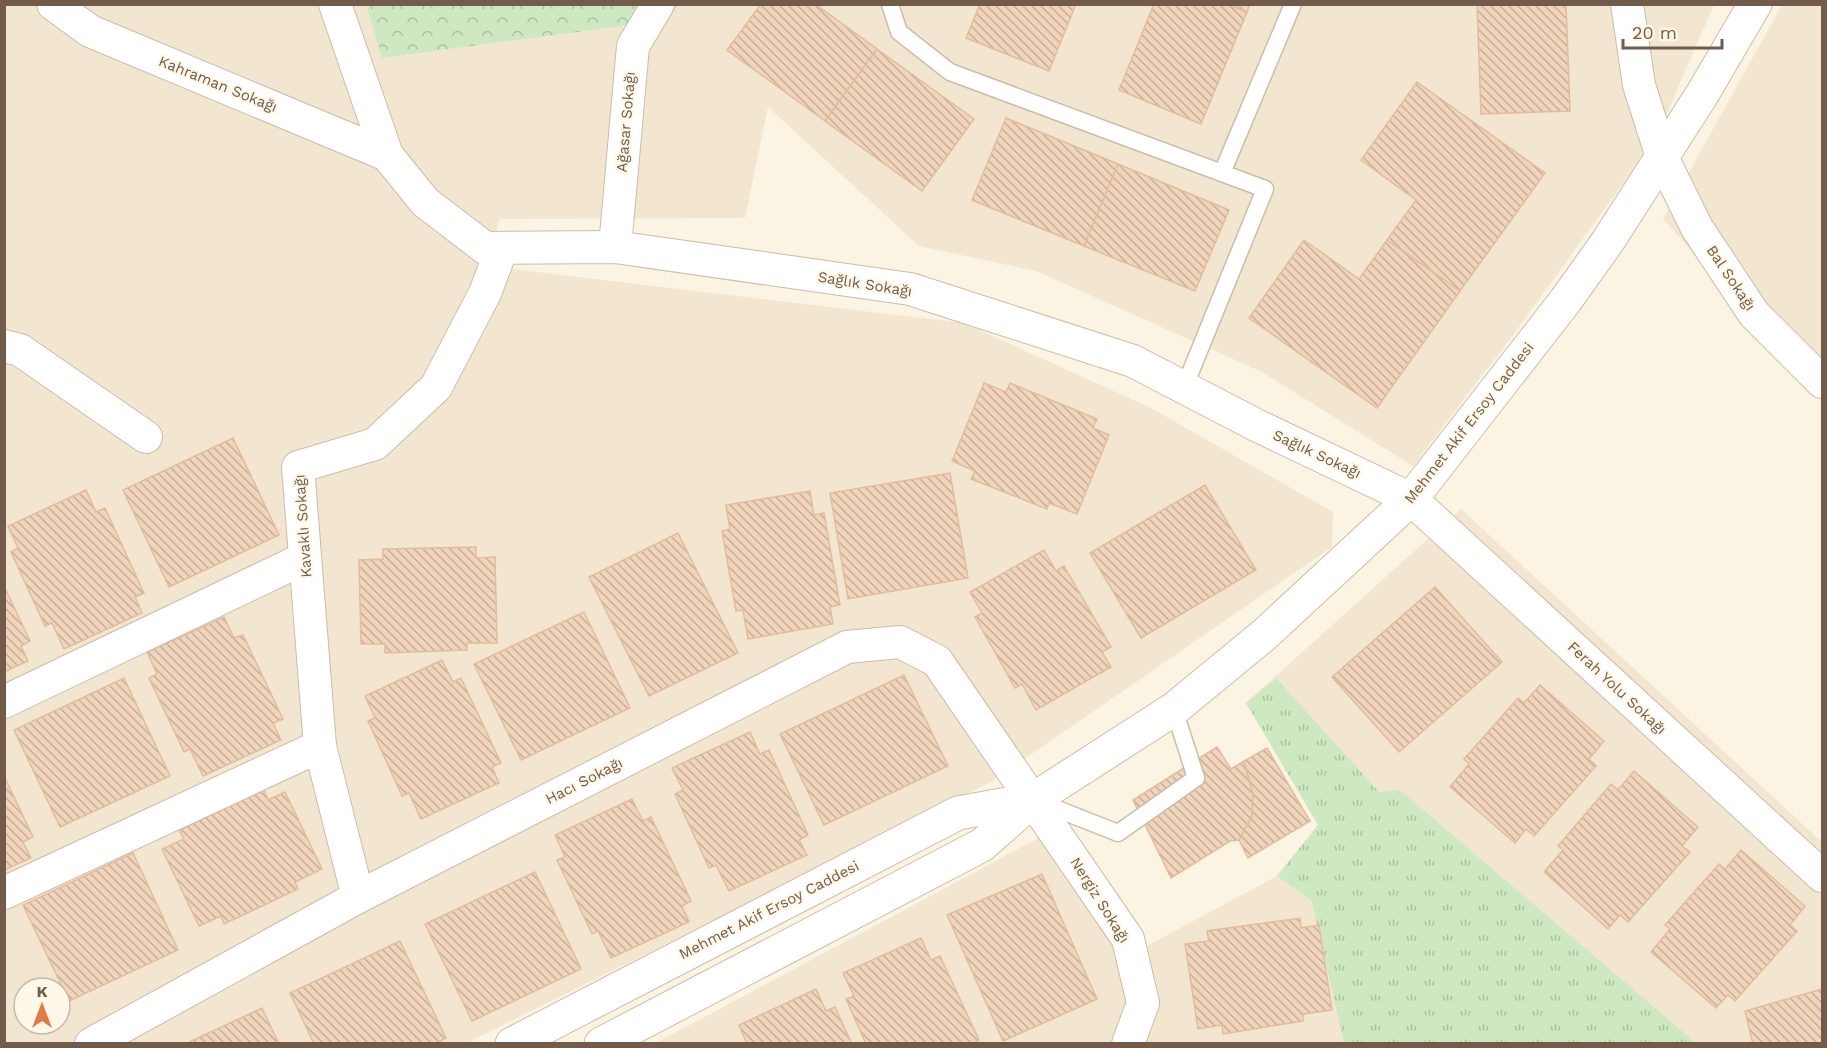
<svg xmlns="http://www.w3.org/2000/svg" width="1827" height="1048" font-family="'Work Sans',sans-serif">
<defs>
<pattern id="forest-crowns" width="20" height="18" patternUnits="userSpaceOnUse" patternTransform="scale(1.5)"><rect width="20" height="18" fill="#cee8c2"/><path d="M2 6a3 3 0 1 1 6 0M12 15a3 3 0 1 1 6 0" fill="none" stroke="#acbfa0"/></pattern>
<pattern id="park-tufts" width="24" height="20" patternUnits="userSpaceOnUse" patternTransform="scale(1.5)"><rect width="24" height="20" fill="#cee8c2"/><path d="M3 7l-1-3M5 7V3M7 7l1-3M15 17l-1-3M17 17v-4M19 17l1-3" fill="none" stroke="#acbfa0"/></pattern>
<pattern id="building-back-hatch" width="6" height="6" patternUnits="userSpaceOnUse" patternTransform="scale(1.5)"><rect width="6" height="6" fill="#f0d4bb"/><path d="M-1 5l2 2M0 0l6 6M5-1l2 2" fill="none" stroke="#c7af9a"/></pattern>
</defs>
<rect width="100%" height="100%" fill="#fbf4e2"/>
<g fill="#f3e6d1" fill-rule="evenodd">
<path d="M 678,4 L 1714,5 L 1656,138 L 1516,331 L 1413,466 L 1260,371 L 1036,271 L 919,246 L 768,107 L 745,218 L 500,219 L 486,266 L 964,323 L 1151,408 L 1333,512 L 1332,547 L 991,782 L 467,1043 L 5,1044 L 5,5 L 366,5 L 382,58 L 623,26 L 671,16 ZM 24,988 L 60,988 L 60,1024 L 24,1024 Z"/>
<path d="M 1782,5 L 1822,5 L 1822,398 L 1663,219 Z"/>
<path d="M 1461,509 L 1822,842 L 1822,1043 L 654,1044 L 1046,834 L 1143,948 L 1277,876 L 1318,825 L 1246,703 Z"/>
</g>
<path fill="url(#forest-crowns)" d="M 366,5 L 678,5 L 671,16 L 623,26 L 382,58 Z"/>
<path fill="url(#park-tufts)" d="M 1276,678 L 1379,792 L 1400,790 L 1696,1043 L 1344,1043 L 1312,901 L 1277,876 L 1318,825 L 1246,703 Z"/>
<g fill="url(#building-back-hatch)" stroke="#e2bc9c" stroke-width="1.5">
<path d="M 761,4 L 815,4 L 877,49 L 825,121 L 727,50 Z"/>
<path d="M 980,4 L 1076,4 L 1049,71 L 966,38 Z"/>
<path d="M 1154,4 L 1228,4 L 1247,12 L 1201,124 L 1119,90 Z"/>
<path d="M 1228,4 L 1250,4 L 1247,12 Z"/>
<path d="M 1477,4 L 1566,4 L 1570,111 L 1481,114 Z"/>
<path d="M 877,49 L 974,119 L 922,191 L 825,121 Z"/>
<path d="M 1417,82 L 1545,173 L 1460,291 L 1387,240 L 1416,200 L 1361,160 Z"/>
<path d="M 1006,118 L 1118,164 L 1084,246 L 972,200 Z"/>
<path d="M 1118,164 L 1229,210 L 1195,291 L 1084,246 Z"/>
<path d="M 1304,240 L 1359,279 L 1387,240 L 1460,291 L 1377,408 L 1249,318 Z"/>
<path d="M 984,383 L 1006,392 L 1010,383 L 1097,419 L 1093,428 L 1109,435 L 1077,514 L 1049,503 L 1047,509 L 971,479 L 975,471 L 952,461 Z"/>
<path d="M 233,438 L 279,535 L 169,587 L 123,490 Z"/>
<path d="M 950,473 L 968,578 L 848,599 L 830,493 Z"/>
<path d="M 1205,485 L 1256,570 L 1141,638 L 1090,553 Z"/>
<path d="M 86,490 L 96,512 L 105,508 L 144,593 L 135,597 L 142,613 L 64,649 L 52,623 L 45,626 L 11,552 L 18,548 L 8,526 Z"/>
<path d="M 810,491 L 814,515 L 824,513 L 840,605 L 830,607 L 833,624 L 748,639 L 743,610 L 736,611 L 722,531 L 730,529 L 726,505 Z"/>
<path d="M 678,533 L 738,653 L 649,696 L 589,577 Z"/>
<path d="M 476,547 L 476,558 L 495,557 L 497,643 L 467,643 L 467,650 L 385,653 L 385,644 L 361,644 L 359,560 L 383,559 L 383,549 Z"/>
<path d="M 1044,550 L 1056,571 L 1064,566 L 1111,647 L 1102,652 L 1111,667 L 1036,710 L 1022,684 L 1015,688 L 975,617 L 982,613 L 970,592 Z"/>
<path d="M 4,586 L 30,641 L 21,646 L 28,661 L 4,672 Z"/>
<path d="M 1435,587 L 1502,662 L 1399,752 L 1332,677 Z"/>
<path d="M 584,612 L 630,708 L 521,760 L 474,664 Z"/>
<path d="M 224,617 L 234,638 L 243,635 L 283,719 L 273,723 L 281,740 L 203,776 L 190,749 L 184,752 L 149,678 L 157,674 L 147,652 Z"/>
<path d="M 442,660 L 453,682 L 461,678 L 501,763 L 492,767 L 499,783 L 421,819 L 409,793 L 402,796 L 368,721 L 375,718 L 365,696 Z"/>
<path d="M 904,675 L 948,766 L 824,825 L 780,734 Z"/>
<path d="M 124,678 L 170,776 L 60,827 L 14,730 Z"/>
<path d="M 1540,685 L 1604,741 L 1589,759 L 1596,766 L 1534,836 L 1526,829 L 1515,843 L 1450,787 L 1469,764 L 1464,759 L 1518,698 L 1524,703 Z"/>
<path d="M 750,732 L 760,754 L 769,750 L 808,835 L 799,840 L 807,855 L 729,891 L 716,865 L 709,868 L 675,794 L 683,790 L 672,768 Z"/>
<path d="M 1217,747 L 1231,769 L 1244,761 L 1253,794 L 1252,817 L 1239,840 L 1230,841 L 1171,878 L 1133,800 Z"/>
<path d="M 1267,748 L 1310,821 L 1248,858 L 1239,840 L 1252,817 L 1253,794 L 1244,761 Z"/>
<path d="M 1634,771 L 1698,827 L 1682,846 L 1690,852 L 1628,922 L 1620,915 L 1608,929 L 1544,872 L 1563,850 L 1558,846 L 1611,784 L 1618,790 Z"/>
<path d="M 4,776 L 33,837 L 23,842 L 31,858 L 4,870 Z"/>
<path d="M 264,790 L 268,800 L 285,792 L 322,869 L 295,882 L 298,889 L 224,924 L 221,916 L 199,926 L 162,849 L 184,839 L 179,830 Z"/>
<path d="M 632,799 L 643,821 L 651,817 L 691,901 L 682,906 L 689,922 L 611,958 L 598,931 L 592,934 L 557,860 L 565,857 L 555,835 Z"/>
<path d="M 1741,850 L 1805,906 L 1790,925 L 1797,931 L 1735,1001 L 1728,995 L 1716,1008 L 1651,952 L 1670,929 L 1665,925 L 1719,864 L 1725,869 Z"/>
<path d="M 133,853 L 178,950 L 69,1001 L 23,905 Z"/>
<path d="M 535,872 L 581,969 L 472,1021 L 425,924 Z"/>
<path d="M 1042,874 L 1097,999 L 1003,1041 L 947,915 Z"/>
<path d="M 1300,918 L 1301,928 L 1319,925 L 1332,1010 L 1303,1014 L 1303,1021 L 1223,1034 L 1222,1025 L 1198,1029 L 1185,944 L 1209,941 L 1207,931 Z"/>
<path d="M 921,938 L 931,960 L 940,956 L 979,1040 L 972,1044 L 866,1044 L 846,999 L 854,996 L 843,973 Z"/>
<path d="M 400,941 L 446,1038 L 435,1044 L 314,1044 L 290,993 Z"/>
<path d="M 816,989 L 826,1011 L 835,1007 L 852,1044 L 747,1044 L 739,1025 Z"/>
<path d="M 1822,989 L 1822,1044 L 1753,1044 L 1745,1011 Z"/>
<path d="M 262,1008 L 279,1044 L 185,1044 Z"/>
</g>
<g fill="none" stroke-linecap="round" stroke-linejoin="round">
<g stroke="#ccbcaa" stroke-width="19">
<g id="service">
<path d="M 890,4 L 899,32 L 950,72 L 1265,189 L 1184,388"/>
<path d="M 1222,173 L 1293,4"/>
<path d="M 1037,801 L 1118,833 L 1196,778 L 1174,709"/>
</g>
</g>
<g stroke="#ccbcaa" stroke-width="34">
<g id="minor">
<path d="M 53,4 L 90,31 L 387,155"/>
<path d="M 335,4 L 387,155 L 425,202 L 485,248 L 615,247 L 910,289 L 1133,361 L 1256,425 L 1411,499 L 1822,876"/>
<path d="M 1627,4 L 1639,85 L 1662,157 L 1697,228 L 1754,314 L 1822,382"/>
<path d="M 615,247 L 633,46 L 658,4"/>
<path d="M 4,346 L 20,350 L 146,437"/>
<path d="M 4,702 L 305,558"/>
<path d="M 4,893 L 320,746"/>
<path d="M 358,897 L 320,746 L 298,467 L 375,444 L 436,387 L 485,293 L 502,248"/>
<path d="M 91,1044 L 358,897 L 847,647 L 900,642 L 937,661 L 1128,939 L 1143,1003 L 1128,1044"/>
</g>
</g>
<g stroke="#cfbca8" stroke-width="35">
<g id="secondary">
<path d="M 512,1044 L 958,813 L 1034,799"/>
<path d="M 601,1044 L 982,845 L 1034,799 L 1174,709 L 1264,635 L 1411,499 L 1566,300 L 1608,241 L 1703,93 L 1755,4"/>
</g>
</g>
<use href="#service" stroke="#fff" stroke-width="16"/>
<use href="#minor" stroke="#fff" stroke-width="32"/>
<use href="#secondary" stroke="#fff" stroke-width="33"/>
</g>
<g text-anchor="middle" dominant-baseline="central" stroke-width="4.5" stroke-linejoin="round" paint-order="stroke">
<g font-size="15" fill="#725b4a" stroke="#fef8e8">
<text transform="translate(218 84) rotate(22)">Kahraman Sokağı</text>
<text transform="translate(626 122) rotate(-85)">Ağasar Sokağı</text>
<text transform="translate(1731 278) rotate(56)">Bal Sokağı</text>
<text transform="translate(865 284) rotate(9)">Sağlık Sokağı</text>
<text transform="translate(1469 423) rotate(-52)">Mehmet Akif Ersoy Caddesi</text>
<text transform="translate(1317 454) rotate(25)">Sağlık Sokağı</text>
<text transform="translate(303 526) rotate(-94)">Kavaklı Sokağı</text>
<text transform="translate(1617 688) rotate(43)">Ferah Yolu Sokağı</text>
<text transform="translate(584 781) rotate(-27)">Hacı Sokağı</text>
<text transform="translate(1100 900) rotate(58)">Nergiz Sokağı</text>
<text transform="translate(769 910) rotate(-27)">Mehmet Akif Ersoy Caddesi</text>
</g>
</g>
<rect width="1827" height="1048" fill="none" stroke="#725b4a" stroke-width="12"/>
<g transform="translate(42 1006)"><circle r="28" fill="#fef8e8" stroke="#c6b9a9" stroke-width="1.5"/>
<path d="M0-4.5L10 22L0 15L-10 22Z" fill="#e2794b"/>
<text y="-9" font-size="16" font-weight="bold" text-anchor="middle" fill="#725b4a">K</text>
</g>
<path d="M1623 39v9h99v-9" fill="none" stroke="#725b4a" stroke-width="3"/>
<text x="1632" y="39" font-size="18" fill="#725b4a" stroke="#fef8e8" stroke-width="4.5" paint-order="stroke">20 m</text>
</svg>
